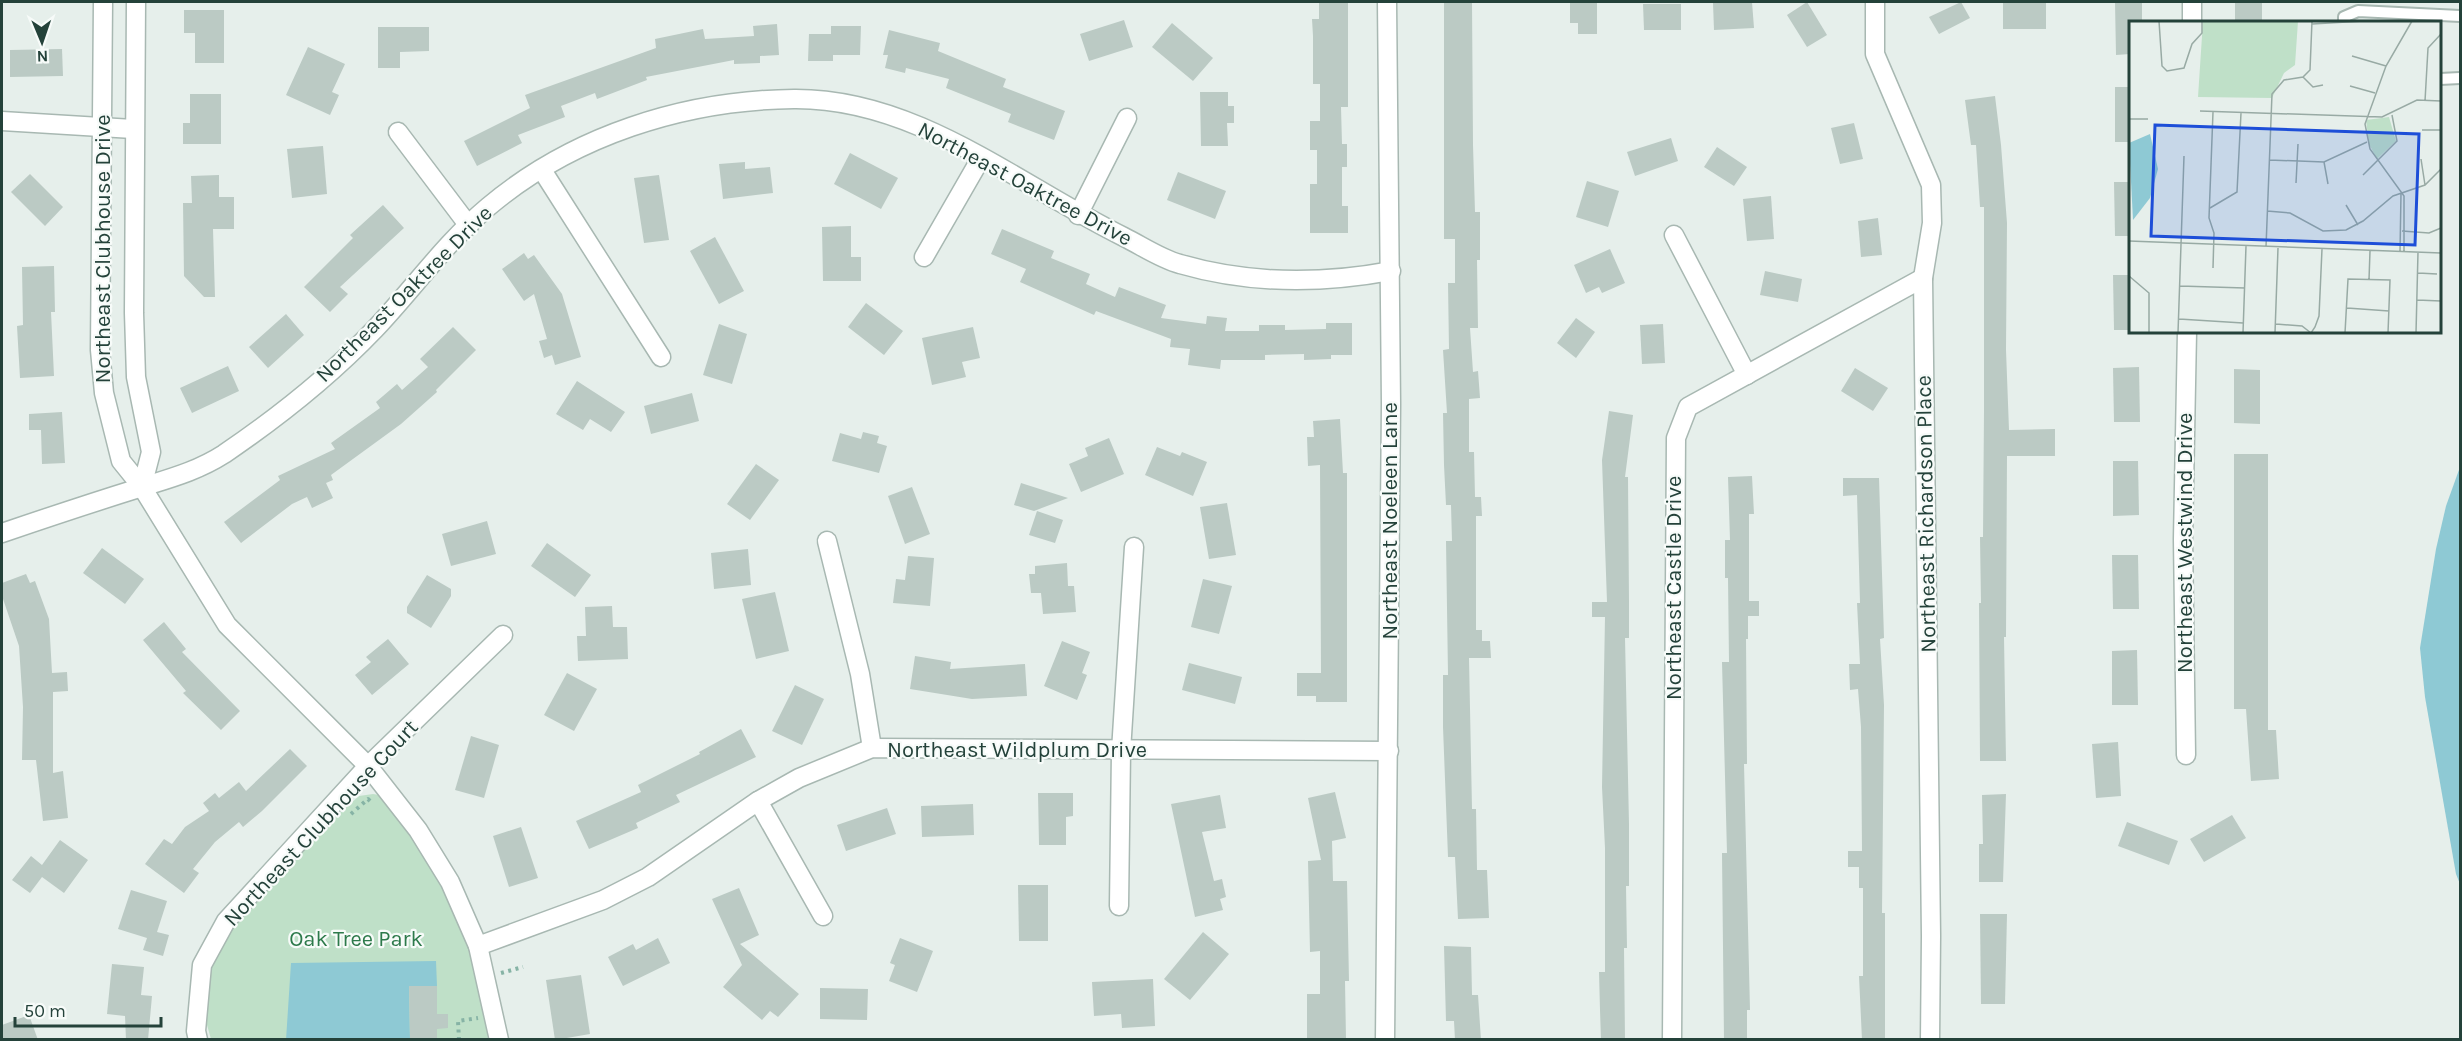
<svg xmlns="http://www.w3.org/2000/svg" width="2462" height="1041" font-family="Karla,sans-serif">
<rect width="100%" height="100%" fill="#e6efeb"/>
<path fill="#bfe0c8" d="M 373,794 L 379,795 L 432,862 L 464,932 L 485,1003 L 488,1039 L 211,1039 L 203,1011 L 212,962 L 238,917 L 321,830 L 359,796 Z"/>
<g fill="#8ec9d4">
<path d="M 2460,467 L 2460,884 L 2456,874 L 2425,697 L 2420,648 L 2436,549 L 2446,506 Z"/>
<path d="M 436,961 L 437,986 L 409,987 L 410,1039 L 286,1040 L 291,963 Z"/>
</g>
<g fill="#bbcac4">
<path d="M 1319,2 L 1348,2 L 1348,107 L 1341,107 L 1342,144 L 1347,144 L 1347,167 L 1342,167 L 1342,206 L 1348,206 L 1348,233 L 1310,233 L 1310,184 L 1317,184 L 1317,150 L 1310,150 L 1310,121 L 1320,121 L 1320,84 L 1313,84 L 1313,36 L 1312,19 L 1319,19 Z"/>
<path d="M 1444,2 L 1472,2 L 1473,145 L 1475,212 L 1480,212 L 1480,260 L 1477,260 L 1478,328 L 1470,328 L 1473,372 L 1478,371 L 1480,398 L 1469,399 L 1469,452 L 1474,452 L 1475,497 L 1481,497 L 1482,516 L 1476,516 L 1476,630 L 1482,630 L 1482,641 L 1490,641 L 1491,658 L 1469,658 L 1472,809 L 1476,809 L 1477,870 L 1487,870 L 1489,918 L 1458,919 L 1455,857 L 1448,857 L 1443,727 L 1443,675 L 1448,675 L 1446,541 L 1452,541 L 1451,505 L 1446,505 L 1444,465 L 1443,413 L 1447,413 L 1443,350 L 1449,349 L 1448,283 L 1455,283 L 1455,239 L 1444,239 Z"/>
<path d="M 1570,2 L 1597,2 L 1597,34 L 1578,34 L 1578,23 L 1570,23 Z"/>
<path d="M 1752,2 L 1754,28 L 1714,30 L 1713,3 Z"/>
<path d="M 1807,2 L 1827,35 L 1807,47 L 1787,15 Z"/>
<path d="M 1961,2 L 1970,18 L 1939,34 L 1929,17 Z"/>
<rect x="2003" y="2" width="43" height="27"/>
<path d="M 2115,2 L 2142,2 L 2142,22 L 2130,22 L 2130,54 L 2116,55 Z"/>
<path d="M 2262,2 L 2262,22 L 2235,22 L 2235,3 Z"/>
<path d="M 1643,4 L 1681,4 L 1681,30 L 1644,30 Z"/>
<path d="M 184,10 L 224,10 L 224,63 L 195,63 L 195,33 L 184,33 Z"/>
<path d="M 1124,20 L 1133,47 L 1089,61 L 1080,34 Z"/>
<path d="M 1172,23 L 1213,58 L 1193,81 L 1152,47 Z"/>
<path d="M 777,24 L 779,55 L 760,56 L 760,63 L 734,64 L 734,60 L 646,77 L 647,80 L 597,99 L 595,93 L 561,106 L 565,117 L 518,135 L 522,143 L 477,166 L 464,141 L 530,108 L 525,95 L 656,48 L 655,39 L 703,29 L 705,39 L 754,36 L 753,26 Z"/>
<path d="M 831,26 L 861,26 L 860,55 L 833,55 L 833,61 L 808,61 L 809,34 L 831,34 Z"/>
<path d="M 378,27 L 429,27 L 429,51 L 400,52 L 400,68 L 378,68 Z"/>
<path d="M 889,30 L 940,43 L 938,51 L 1006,79 L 1003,87 L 1065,111 L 1054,140 L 1008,122 L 1011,114 L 946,88 L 949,79 L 906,68 L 905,73 L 885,68 L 888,55 L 883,55 Z"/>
<path d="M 308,47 L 345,64 L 332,92 L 339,95 L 330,115 L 286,95 Z"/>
<path d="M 62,49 L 63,76 L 10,77 L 10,50 Z"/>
<rect x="2115" y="87" width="15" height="55"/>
<path d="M 1200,92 L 1228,92 L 1228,106 L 1234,106 L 1234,123 L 1227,123 L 1228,146 L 1201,146 Z"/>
<path d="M 190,94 L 221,94 L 221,144 L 183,144 L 183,123 L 190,123 Z"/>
<path d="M 1995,96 L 2001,145 L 2007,223 L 2006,350 L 2009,430 L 2055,429 L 2055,456 L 2007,456 L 2006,637 L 2004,637 L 2006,761 L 1980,761 L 1979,603 L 1981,603 L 1980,537 L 1983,537 L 1984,411 L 1984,207 L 1980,207 L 1976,145 L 1971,145 L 1965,100 Z"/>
<path d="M 1854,123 L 1863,159 L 1840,164 L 1831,128 Z"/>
<path d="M 1671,138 L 1678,161 L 1635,176 L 1627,152 Z"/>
<path d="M 323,146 L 327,194 L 292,198 L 287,149 Z"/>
<path d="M 1717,147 L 1747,167 L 1734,186 L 1704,167 Z"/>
<path d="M 850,153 L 898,178 L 881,209 L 834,184 Z"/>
<path d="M 745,162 L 745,169 L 770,167 L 773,193 L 723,199 L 719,164 Z"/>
<path d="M 1178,172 L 1226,191 L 1215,219 L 1167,200 Z"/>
<path d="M 30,174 L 63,207 L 45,226 L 11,192 Z"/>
<path d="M 219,175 L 219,197 L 234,197 L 234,229 L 213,229 L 215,297 L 204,297 L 184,276 L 183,203 L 192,203 L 191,176 Z"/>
<path d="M 659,175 L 669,240 L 644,243 L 634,178 Z"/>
<path d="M 1587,181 L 1619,191 L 1608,227 L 1576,217 Z"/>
<path d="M 2114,182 L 2130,182 L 2130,236 L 2115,236 Z"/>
<path d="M 1771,196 L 1774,239 L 1747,241 L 1743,199 Z"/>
<path d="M 383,205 L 404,228 L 340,287 L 348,294 L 330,312 L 304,287 L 353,238 L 350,235 Z"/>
<path d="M 1878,218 L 1882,255 L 1861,257 L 1858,221 Z"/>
<path d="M 851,226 L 851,257 L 861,257 L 861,281 L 823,281 L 822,227 Z"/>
<path d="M 1002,229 L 1054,251 L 1051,258 L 1090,274 L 1086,284 L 1115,297 L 1119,287 L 1166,305 L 1161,318 L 1206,324 L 1207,316 L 1227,318 L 1225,331 L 1259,331 L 1259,325 L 1285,325 L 1285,330 L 1326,329 L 1326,323 L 1352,323 L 1352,355 L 1331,355 L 1331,359 L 1304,360 L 1304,354 L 1265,355 L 1265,360 L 1221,360 L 1220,369 L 1188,365 L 1190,349 L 1170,347 L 1171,339 L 1096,311 L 1094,315 L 1020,282 L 1026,269 L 991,254 Z"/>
<path d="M 715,237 L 744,291 L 719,304 L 690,251 Z"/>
<path d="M 1610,249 L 1625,283 L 1602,293 L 1599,287 L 1586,293 L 1574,265 Z"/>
<path d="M 524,253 L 528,259 L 534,255 L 562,294 L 581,357 L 555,365 L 552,355 L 544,358 L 539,341 L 547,339 L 534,294 L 524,301 L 502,269 Z"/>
<path d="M 54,266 L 55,312 L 51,312 L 54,376 L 20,378 L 17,326 L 23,325 L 22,267 Z"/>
<path d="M 1765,271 L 1802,279 L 1798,302 L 1760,295 Z"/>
<path d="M 2113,275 L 2130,275 L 2130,330 L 2114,330 Z"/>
<path d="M 866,303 L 903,331 L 884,355 L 848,327 Z"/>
<path d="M 286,314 L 304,335 L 268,368 L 249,347 Z"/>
<path d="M 1576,318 L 1595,332 L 1576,358 L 1557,343 Z"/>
<path d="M 719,324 L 747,334 L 732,384 L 703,375 Z"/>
<path d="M 1663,324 L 1665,363 L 1642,364 L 1640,325 Z"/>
<path d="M 453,327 L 476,350 L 436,390 L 437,392 L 401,424 L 331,475 L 333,480 L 326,483 L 333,498 L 312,508 L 307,497 L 292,504 L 241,543 L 224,522 L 280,480 L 278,476 L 335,449 L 331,443 L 380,408 L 376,402 L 397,384 L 402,390 L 428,367 L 420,359 Z"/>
<path d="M 973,327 L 980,358 L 962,362 L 966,377 L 932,385 L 922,338 Z"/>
<path d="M 228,366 L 239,391 L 192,413 L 180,388 Z"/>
<path d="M 2139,367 L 2140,422 L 2114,422 L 2113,368 Z"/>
<path d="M 1855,368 L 1888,388 L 1873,411 L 1841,391 Z"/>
<path d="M 2234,369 L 2260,370 L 2260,424 L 2234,423 Z"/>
<path d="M 577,381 L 625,412 L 611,432 L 590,419 L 583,430 L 556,414 Z"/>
<path d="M 692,393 L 699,421 L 651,434 L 644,406 Z"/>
<path d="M 1609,411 L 1633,415 L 1625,477 L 1628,477 L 1629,602 L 1629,638 L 1625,638 L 1629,824 L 1629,886 L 1626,886 L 1627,948 L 1624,948 L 1625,1040 L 1601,1040 L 1600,1010 L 1599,972 L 1605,972 L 1605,848 L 1602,787 L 1605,617 L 1592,617 L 1592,602 L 1607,602 L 1602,460 Z"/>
<path d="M 62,412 L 65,463 L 42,464 L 41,430 L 29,430 L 29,414 Z"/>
<path d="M 1340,419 L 1343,473 L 1347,473 L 1347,702 L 1316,702 L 1316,696 L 1297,696 L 1297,673 L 1321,673 L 1320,465 L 1308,466 L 1307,437 L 1314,437 L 1313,421 Z"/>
<path d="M 863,432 L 879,436 L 877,443 L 887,446 L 879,473 L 832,461 L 840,433 L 861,439 Z"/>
<path d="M 1109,438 L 1124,474 L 1081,492 L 1069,464 L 1088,456 L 1085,448 Z"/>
<path d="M 1157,447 L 1180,456 L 1182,452 L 1207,462 L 1193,496 L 1145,475 Z"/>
<path d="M 2234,454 L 2268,454 L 2268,730 L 2276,730 L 2279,779 L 2251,781 L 2246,709 L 2234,709 Z"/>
<path d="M 2113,461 L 2138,461 L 2139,515 L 2113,516 Z"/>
<path d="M 756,464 L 779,480 L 750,520 L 727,504 Z"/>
<path d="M 1752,476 L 1754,514 L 1749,514 L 1749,601 L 1759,601 L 1759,616 L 1748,616 L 1748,639 L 1746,639 L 1747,764 L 1744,764 L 1750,1010 L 1747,1010 L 1747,1040 L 1724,1040 L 1722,853 L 1727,853 L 1722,662 L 1729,662 L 1728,578 L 1725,578 L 1725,540 L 1730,540 L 1728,477 Z"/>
<path d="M 1843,478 L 1879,478 L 1884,638 L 1880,639 L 1884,705 L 1882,913 L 1885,913 L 1885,1040 L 1862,1040 L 1859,976 L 1863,976 L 1863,888 L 1859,888 L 1859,867 L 1848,867 L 1848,851 L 1862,851 L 1861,727 L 1858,689 L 1850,690 L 1849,664 L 1860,664 L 1857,603 L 1860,603 L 1857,495 L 1843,496 Z"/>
<path d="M 1021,483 L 1068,498 L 1034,511 L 1014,505 Z"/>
<path d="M 912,487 L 930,534 L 905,544 L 888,496 Z"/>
<path d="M 1227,503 L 1236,555 L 1209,559 L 1200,507 Z"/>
<path d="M 1037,511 L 1063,520 L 1055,543 L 1029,535 Z"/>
<path d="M 487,521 L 496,554 L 451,566 L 442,534 Z"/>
<path d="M 547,543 L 591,575 L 575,597 L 531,566 Z"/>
<path d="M 102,548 L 144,579 L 125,604 L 83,573 Z"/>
<path d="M 748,549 L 751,585 L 714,589 L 711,553 Z"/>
<path d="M 2112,555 L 2138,555 L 2139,609 L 2113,609 Z"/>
<path d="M 908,556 L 934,558 L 930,606 L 893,603 L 896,579 L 905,580 Z"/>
<path d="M 1067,563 L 1068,586 L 1074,586 L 1076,612 L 1043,614 L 1041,593 L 1031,593 L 1029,574 L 1035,574 L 1035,566 Z"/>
<path d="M 26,574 L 30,583 L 35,581 L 49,619 L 52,673 L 67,672 L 68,691 L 53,692 L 53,773 L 63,771 L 68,818 L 43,821 L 36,760 L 22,760 L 23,707 L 19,646 L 2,596 L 2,583 Z"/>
<path d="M 427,575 L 451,589 L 451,596 L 431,628 L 407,613 L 407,607 Z"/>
<path d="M 1203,579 L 1232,586 L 1219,634 L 1191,627 Z"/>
<path d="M 775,592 L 789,651 L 756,659 L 742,599 Z"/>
<path d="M 612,606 L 613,627 L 627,627 L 628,659 L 578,661 L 577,636 L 586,636 L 585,607 Z"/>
<path d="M 164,622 L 186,649 L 182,652 L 240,711 L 221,730 L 183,693 L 186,691 L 143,640 Z"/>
<path d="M 388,639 L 409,664 L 372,695 L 355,675 L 371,662 L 366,657 Z"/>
<path d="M 1062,641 L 1090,652 L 1082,673 L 1087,675 L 1077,700 L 1044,686 Z"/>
<path d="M 2137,650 L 2138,705 L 2112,705 L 2112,651 Z"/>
<path d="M 915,656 L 951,662 L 950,669 L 1025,664 L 1027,696 L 972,699 L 910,689 Z"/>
<path d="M 1189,663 L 1242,677 L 1235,704 L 1182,690 Z"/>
<path d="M 567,673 L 597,689 L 574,731 L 544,715 Z"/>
<path d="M 795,685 L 824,699 L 802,745 L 772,731 Z"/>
<path d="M 741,729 L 756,757 L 676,795 L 680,802 L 636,823 L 638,828 L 589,849 L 576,821 L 641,792 L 638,785 L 700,754 L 699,752 Z"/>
<path d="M 471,736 L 499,745 L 484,798 L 455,790 Z"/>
<path d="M 2118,742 L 2121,796 L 2096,798 L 2092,744 Z"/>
<path d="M 290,749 L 307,766 L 262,811 L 243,827 L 239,822 L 215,842 L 193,869 L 199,873 L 184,893 L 145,864 L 164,839 L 172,844 L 185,827 L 209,811 L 203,803 L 215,793 L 219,798 L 239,782 L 246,791 Z"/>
<path d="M 1335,792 L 1346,838 L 1332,841 L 1333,881 L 1347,881 L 1349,981 L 1345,981 L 1346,1040 L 1307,1040 L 1307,994 L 1320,994 L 1320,951 L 1310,952 L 1308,861 L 1321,860 L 1308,798 Z"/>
<path d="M 1038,793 L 1073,793 L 1073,816 L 1066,817 L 1066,845 L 1039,845 Z"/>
<path d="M 2006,794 L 2003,882 L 1979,882 L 1979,844 L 1983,844 L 1982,795 Z"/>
<path d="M 1220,795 L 1226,828 L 1202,832 L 1214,881 L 1222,879 L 1226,897 L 1220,899 L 1223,910 L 1195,917 L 1171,804 Z"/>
<path d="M 973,804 L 974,835 L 922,837 L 921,806 Z"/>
<path d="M 887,808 L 896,834 L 846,851 L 837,825 Z"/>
<path d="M 2232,815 L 2246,838 L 2204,862 L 2190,839 Z"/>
<path d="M 2127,822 L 2178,841 L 2169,865 L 2118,846 Z"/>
<path d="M 521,827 L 538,878 L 509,887 L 493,836 Z"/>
<path d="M 60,840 L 88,860 L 64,893 L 42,877 L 30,893 L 12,880 L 31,856 L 42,865 Z"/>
<path d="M 1018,885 L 1048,885 L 1048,941 L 1019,941 Z"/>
<path d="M 739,888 L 759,935 L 740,944 L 799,994 L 778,1017 L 770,1011 L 762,1020 L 723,987 L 742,965 L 712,899 Z"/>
<path d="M 131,890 L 167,901 L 157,932 L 169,935 L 163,956 L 143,950 L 147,938 L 118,929 Z"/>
<path d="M 1980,914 L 2007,914 L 2005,1004 L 1981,1004 Z"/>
<path d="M 1203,932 L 1229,954 L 1190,1000 L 1164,979 Z"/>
<path d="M 658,938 L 670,963 L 623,986 L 608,957 L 633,944 L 636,950 Z"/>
<path d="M 900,938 L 933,951 L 917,992 L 889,981 L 895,965 L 890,963 Z"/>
<path d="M 1444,946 L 1471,947 L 1472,995 L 1478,995 L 1481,1040 L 1455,1040 L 1454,1021 L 1446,1021 Z"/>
<path d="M 112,964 L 144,967 L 141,995 L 152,996 L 148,1040 L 126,1040 L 125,1016 L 107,1014 Z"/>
<path d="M 581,975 L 590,1034 L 555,1040 L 546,980 Z"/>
<path d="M 1153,979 L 1155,1026 L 1122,1028 L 1121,1014 L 1094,1016 L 1092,982 Z"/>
<path d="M 409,986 L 437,986 L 437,1014 L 448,1014 L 448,1028 L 437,1029 L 437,1040 L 410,1040 Z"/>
<path d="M 820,988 L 868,989 L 867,1020 L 820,1019 Z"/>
<path d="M 29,1015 L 38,1040 L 2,1040 L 2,1025 Z"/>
</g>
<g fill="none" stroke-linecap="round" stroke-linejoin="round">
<g stroke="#a8b8b2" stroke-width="14">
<g id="service">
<path d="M 2344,22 L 2344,17 L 2358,11 L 2460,16"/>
<path d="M 2440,79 L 2460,78"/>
</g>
</g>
<g stroke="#a8b8b2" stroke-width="21">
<g id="minor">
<path d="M 103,2 L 100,350 L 104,393 L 121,461 L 142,487 L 227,625 L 368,766 L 418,830 L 450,882 L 478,946 L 499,1040"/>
<path d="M 136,2 L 134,313 L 136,377 L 151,452 L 142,487"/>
<path d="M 1875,2 L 1875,54 L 1931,185 L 1932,223 L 1923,278 L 1931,936 L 1930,1040"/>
<path d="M 2192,22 L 2192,2"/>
<path d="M 2,121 L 133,129"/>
<path d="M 398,132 L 469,226"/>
<path d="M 542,170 L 661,357"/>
<path d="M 1078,215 L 1127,118"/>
<path d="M 1674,235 L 1747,375"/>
<path d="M 924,257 L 981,158"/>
<path d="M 2,533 C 46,518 91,503 136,489 C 167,479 196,472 224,454 C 277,418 331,375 375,329 C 413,289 445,243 488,207 C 572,136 684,100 794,99 C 917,98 1018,185 1124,237 C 1142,246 1161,259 1180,264 C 1249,284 1321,284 1391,271"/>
<path d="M 827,541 L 860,674 L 872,748"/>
<path d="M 2186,755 L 2183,539 L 2187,332"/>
<path d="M 758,801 L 823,916"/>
<path d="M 1119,906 L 1121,751 L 1134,547"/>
<path d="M 478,946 L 603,900 L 648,877 L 758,801 L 799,778 L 872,748 L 1389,751"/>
<path d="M 198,1040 L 196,1031 L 202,965 L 226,921 L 368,766 L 503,635"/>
<path d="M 1385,1040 L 1391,404 L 1387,2"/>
<path d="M 1672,1040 L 1676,438 L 1688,407 L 1923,278"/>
</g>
</g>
<g stroke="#86b3a5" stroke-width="4" stroke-dasharray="3 4.5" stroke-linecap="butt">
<path d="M 351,814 L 368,799 L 370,801"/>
<path d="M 501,973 L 523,967"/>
<path d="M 459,1040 L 458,1021 L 478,1018"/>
</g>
<use href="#service" stroke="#fff" stroke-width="10"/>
<use href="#minor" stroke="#fff" stroke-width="18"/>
</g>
<g text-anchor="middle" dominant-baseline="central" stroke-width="4.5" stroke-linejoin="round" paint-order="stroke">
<g font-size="22" fill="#24423a" stroke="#f7fbf9">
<text transform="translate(1025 184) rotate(28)">Northeast Oaktree Drive</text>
<text transform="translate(103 249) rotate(-90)">Northeast Clubhouse Drive</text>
<text transform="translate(404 294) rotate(-45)">Northeast Oaktree Drive</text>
<text transform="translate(1926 514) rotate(-91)">Northeast Richardson Place</text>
<text transform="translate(1390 521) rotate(-90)">Northeast Noeleen Lane</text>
<text transform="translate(2185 543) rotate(-90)">Northeast Westwind Drive</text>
<text transform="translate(1674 588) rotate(-90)">Northeast Castle Drive</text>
<text x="1017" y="750">Northeast Wildplum Drive</text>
<text transform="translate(321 823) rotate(-47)">Northeast Clubhouse Court</text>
</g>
<g font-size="22" fill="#2d7a4b" stroke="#f7fbf9">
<text x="356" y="939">Oak Tree Park</text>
</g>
</g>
<g transform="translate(2129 21)">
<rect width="312" height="312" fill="#e6efeb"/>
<path d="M 74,0 L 169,0 L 166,44 L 155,52 L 143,77 L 69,76 ZM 260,96 L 267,120 L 248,138 L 240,123 L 237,99 Z" fill="#bfe0c8"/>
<path d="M 21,113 L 29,148 L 21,177 L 4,199 L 0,122 Z" fill="#8ec9d4"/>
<path fill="none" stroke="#98aaa4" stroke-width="1.5" d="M 30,0 L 33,45 L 38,50 L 55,47 L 63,23 L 73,12 L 73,0M 183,3 L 235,0M 223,35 L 257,45M 174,56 L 184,66 L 194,64M 221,65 L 246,72M 296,80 L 299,27 L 312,13M 71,90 L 253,96 L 288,79 L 312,80M 84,91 L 80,197 L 85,212 L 84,247M 0,98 L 19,98M 293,109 L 312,109M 292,138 L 296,164M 140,139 L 195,141 L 238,121M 195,141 L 199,163M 234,154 L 268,120 L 263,94M 167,162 L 169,123M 217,184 L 229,204M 81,187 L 108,171 L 112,92M 138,190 L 161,192 L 194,210 L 217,209 L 234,200 L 264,175 L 296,164 L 312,148M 273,210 L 300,212 L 312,207M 0,220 L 312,232M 137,226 L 143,73 L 155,59 L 174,56 L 181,49 L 183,0M 271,231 L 272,172M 275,231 L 275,175 L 241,128 L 236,103 L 257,45 L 283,0M 289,252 L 308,253M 0,255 L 20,272 L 20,312M 240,259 L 241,230M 51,265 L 116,267M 288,279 L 312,280M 218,287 L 260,290M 50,298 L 114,302M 147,303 L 173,305 L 182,312 L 186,306 L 190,295 L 193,228M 49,312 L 55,135M 114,312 L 117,225M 146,312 L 149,227M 216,312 L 219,258 L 261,259 L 259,312M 287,312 L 289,231"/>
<path fill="#1d4ed8" fill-opacity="0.15" stroke="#1d4ed8" stroke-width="3" d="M 26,104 L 290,113 L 286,224 L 22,215 Z"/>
<rect width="312" height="312" fill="none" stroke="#24423a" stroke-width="3"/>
</g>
<rect width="2462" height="1041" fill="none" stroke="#24423a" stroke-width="6"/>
<g transform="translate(42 42) rotate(178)" stroke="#f7fbf9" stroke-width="4.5" paint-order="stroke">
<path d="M0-4.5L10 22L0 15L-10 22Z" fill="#24423a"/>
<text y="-9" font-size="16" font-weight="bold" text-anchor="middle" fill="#24423a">N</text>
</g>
<path d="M15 1017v9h146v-9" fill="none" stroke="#24423a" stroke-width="3"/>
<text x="24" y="1017" font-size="18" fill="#24423a" stroke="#f7fbf9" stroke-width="4.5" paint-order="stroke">50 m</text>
</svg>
